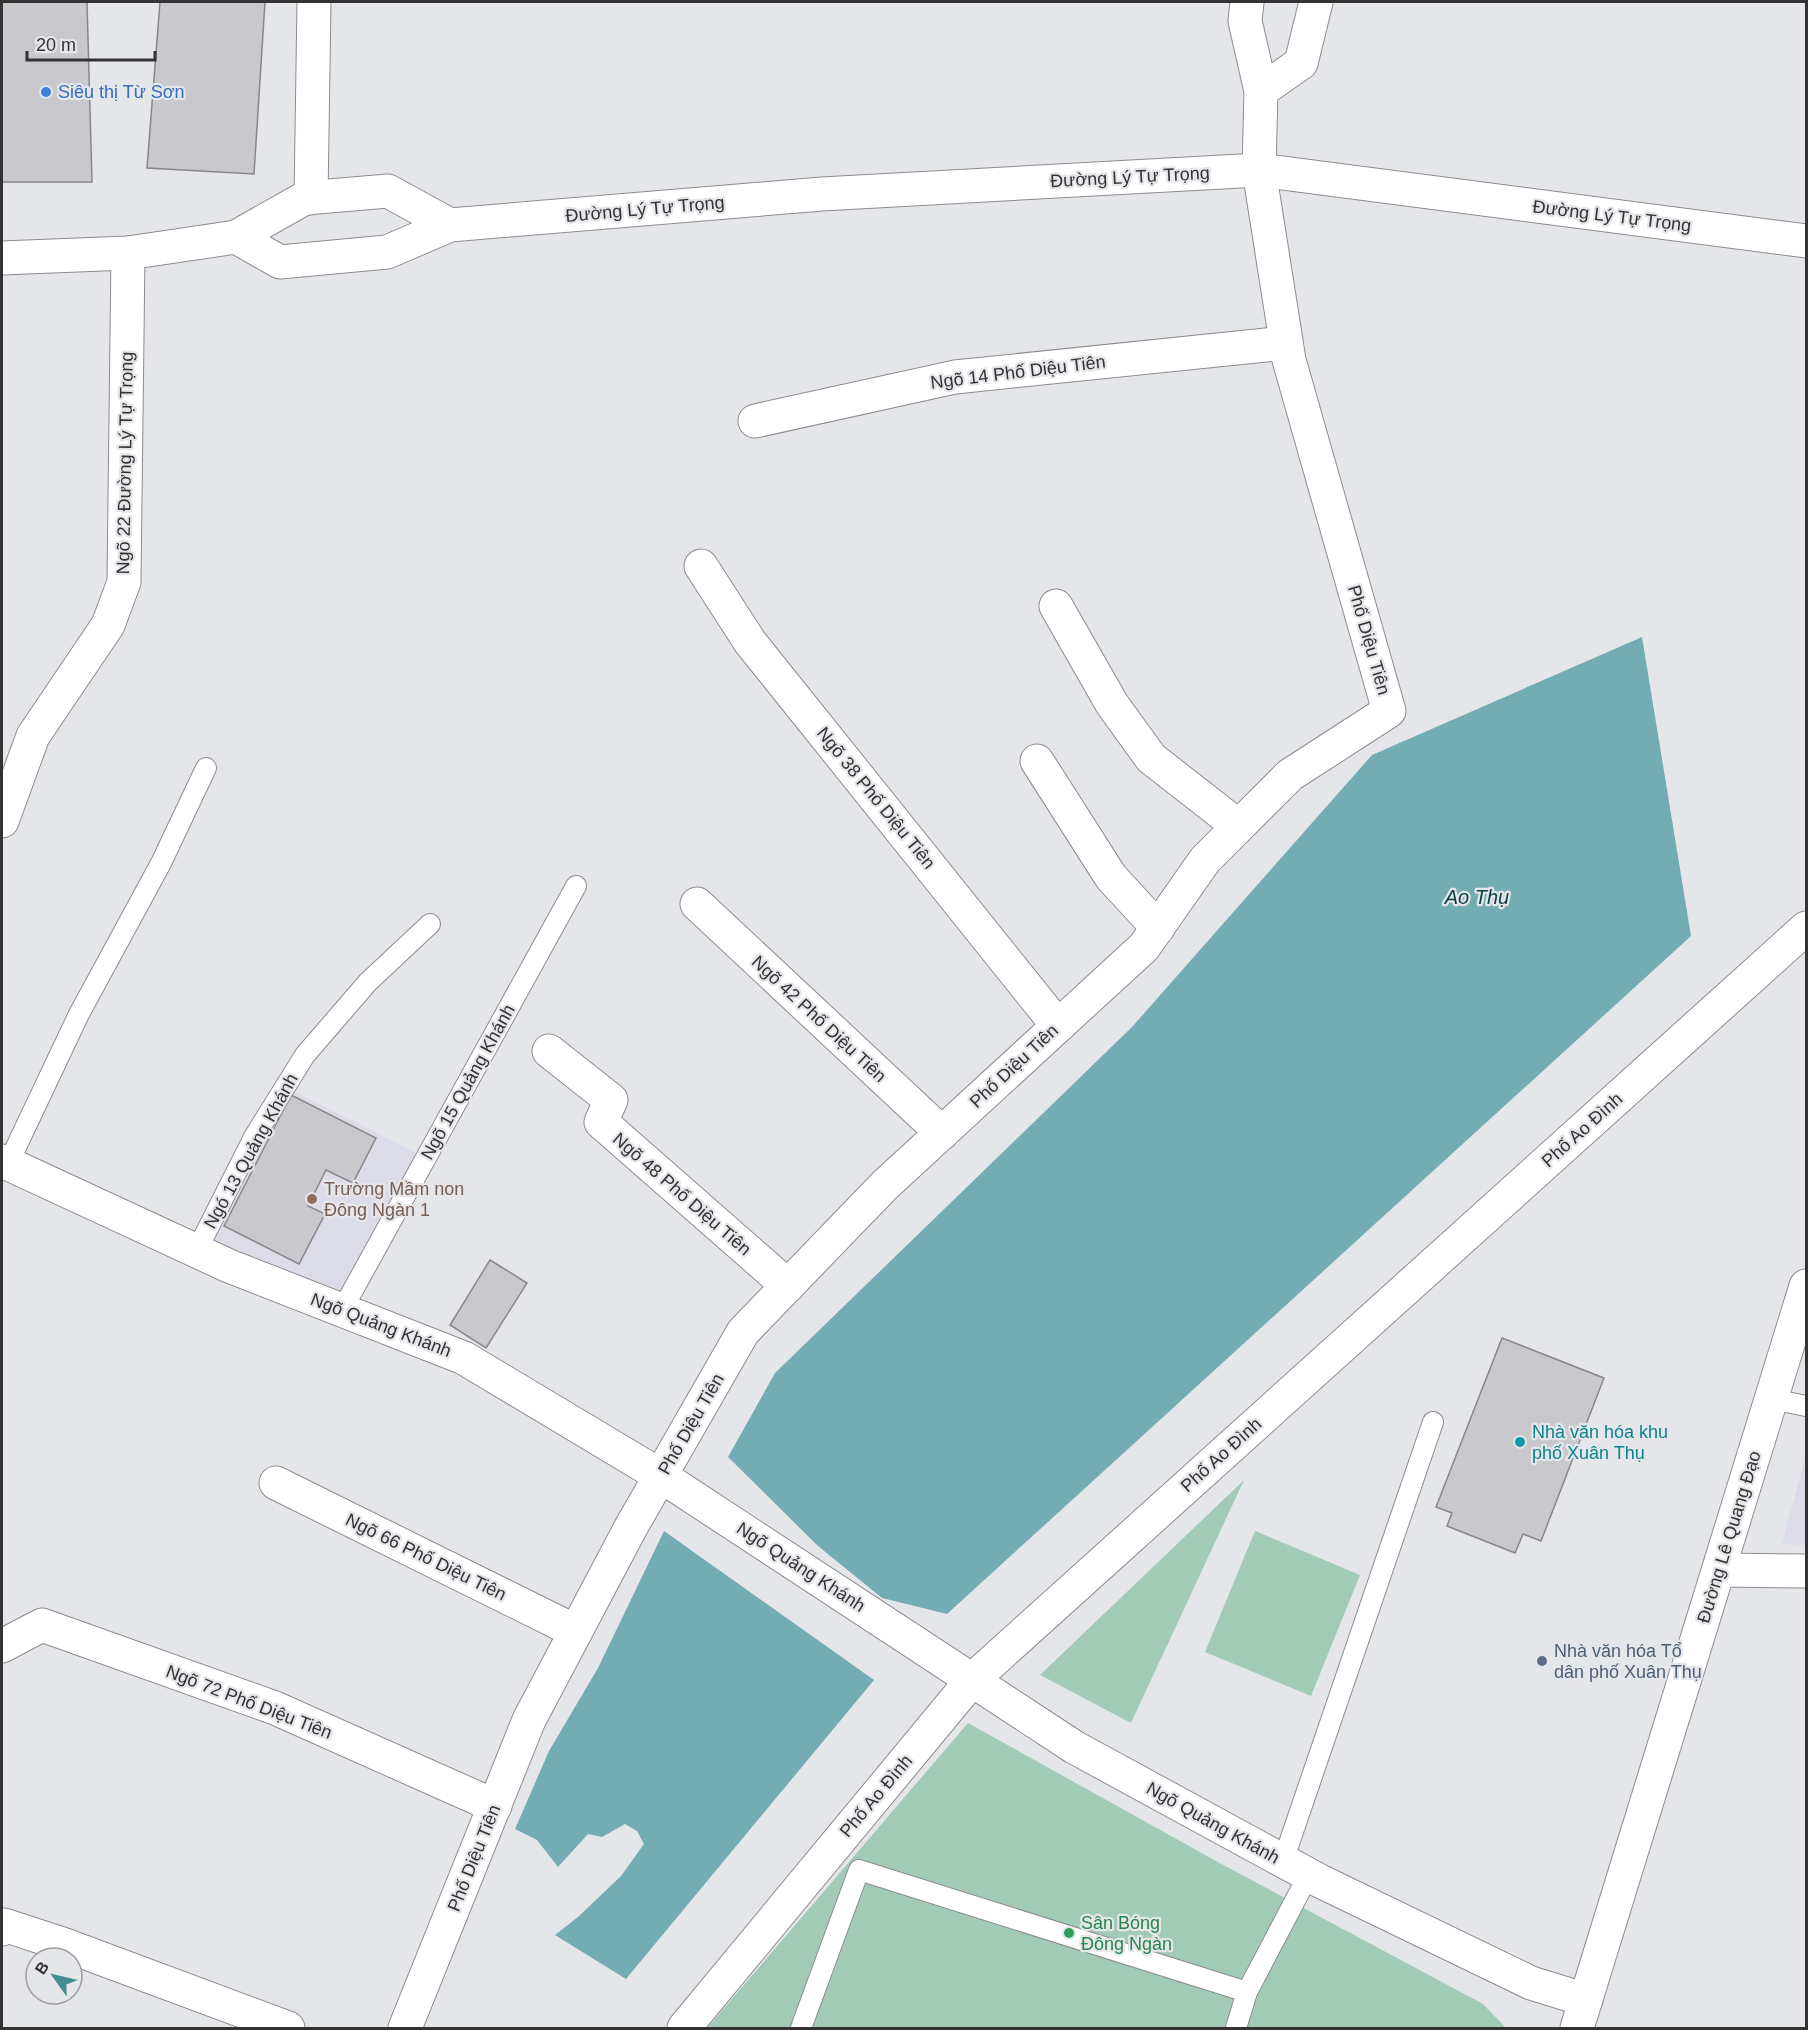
<svg xmlns="http://www.w3.org/2000/svg" width="1808" height="2030" font-family="Helvetica,sans-serif">
<rect width="100%" height="100%" fill="#e5e6ea"/>
<g fill="#dcdce8">
<path d="M 289,1089 L 420,1155 L 340,1299 L 205,1242 Z"/>
<path d="M 1806,1455 L 1806,1545 L 1782,1544 Z"/>
</g>
<g fill="#a2cbb7">
<path d="M 1244,1480 L 1131,1723 L 1040,1675 Z"/>
<path d="M 1255,1531 L 1360,1575 L 1311,1696 L 1205,1652 Z"/>
<path d="M 968,1723 L 1216,1861 L 1483,2004 L 1506,2028 L 707,2028 Z"/>
</g>
<g fill="#74acb3">
<path d="M 1642,637 L 1691,936 L 947,1614 L 882,1598 L 818,1546 L 728,1457 L 775,1373 L 1132,1027 L 1372,755 Z"/>
<path d="M 664,1531 L 874,1680 L 626,1979 L 555,1935 L 578,1917 L 621,1876 L 644,1844 L 637,1831 L 625,1824 L 602,1837 L 588,1834 L 558,1867 L 537,1840 L 515,1829 L 549,1751 L 598,1668 Z"/>
</g>
<g fill="#c9c9cd" stroke="#87878b" stroke-width="1.5">
<path d="M 2,2 L 87,2 L 92,182 L 2,182 Z"/>
<path d="M 160,2 L 265,2 L 254,174 L 147,168 Z"/>
<path d="M 291,1095 L 376,1138 L 353,1183 L 326,1170 L 308,1206 L 325,1214 L 299,1264 L 224,1226 Z"/>
<path d="M 490,1260 L 527,1283 L 486,1348 L 450,1325 Z"/>
<path d="M 1502,1338 L 1604,1378 L 1541,1541 L 1523,1534 L 1515,1553 L 1447,1526 L 1452,1513 L 1436,1507 Z"/>
</g>
<g fill="none" stroke-linecap="round" stroke-linejoin="round">
<g stroke="#8c8c90" stroke-width="22">
<g id="lane">
<path d="M 8,1164 L 79,1014 L 161,863 L 206,768"/>
<path d="M 197,1250 L 254,1137 L 305,1055 L 368,982 L 430,924"/>
<path d="M 342,1310 L 576,886"/>
<path d="M 1772,1399 L 1806,1406"/>
<path d="M 1283,1861 L 1433,1422"/>
<path d="M 1247,1992 L 1309,1874"/>
<path d="M 801,2028 L 859,1870 L 1247,1992 L 1236,2028"/>
</g>
</g>
<g stroke="#8c8c90" stroke-width="35">
<g id="street">
<path d="M 1261,91 L 1301,63 L 1316,2"/>
<path d="M 311,198 L 314,2"/>
<path d="M 755,421 L 955,377 L 1285,343"/>
<path d="M 701,566 L 750,642 L 1058,1026"/>
<path d="M 1056,606 L 1112,704 L 1151,758 L 1238,826"/>
<path d="M 1037,761 L 1111,877 L 1158,928"/>
<path d="M 2,821 L 33,736 L 108,625 L 124,582 L 128,253"/>
<path d="M 697,904 L 942,1133"/>
<path d="M 549,1051 L 611,1100 L 601,1122 L 788,1286"/>
<path d="M 2,1161 L 229,1266 L 464,1358 L 661,1476 L 1074,1747 L 1320,1881 L 1531,1983 L 1586,2000"/>
<path d="M 276,1483 L 575,1631"/>
<path d="M 1719,1570 L 1806,1571"/>
<path d="M 2,1646 L 42,1625 L 275,1708 L 495,1806"/>
<path d="M 2,1929 L 4,1925 L 65,1945 L 288,2028"/>
<path d="M 405,2028 L 529,1720 L 631,1527 L 743,1332 L 885,1185 L 1144,947 L 1205,860 L 1290,775 L 1389,711 L 1289,360 L 1259,170 L 1261,91 L 1245,21 L 1247,2"/>
<path d="M 684,2028 L 972,1680 L 1806,928"/>
</g>
</g>
<g stroke="#8c8c90" stroke-width="35">
<g id="secondary">
<path d="M 236,237 L 280,262 L 387,252 L 450,225 L 822,194 L 1259,170 L 1806,241"/>
<path d="M 2,258 L 128,253 L 236,237 L 305,198 L 388,191 L 450,225"/>
<path d="M 1577,2028 L 1806,1286"/>
</g>
</g>
<use href="#lane" stroke="#fff" stroke-width="20"/>
<use href="#street" stroke="#fff" stroke-width="33"/>
<use href="#secondary" stroke="#fff" stroke-width="33"/>
</g>
<circle fill="#3f7fe0" stroke="#e5e6ea" stroke-width="2" cx="46" cy="92" r="6"/>
<circle fill="#8d6e63" stroke="#e5e6ea" stroke-width="2" cx="312" cy="1199" r="6"/>
<circle fill="#0f9aa8" stroke="#e5e6ea" stroke-width="2" cx="1520" cy="1442" r="6"/>
<circle fill="#5c6f8a" stroke="#e5e6ea" stroke-width="2" cx="1542" cy="1661" r="6"/>
<circle fill="#2e9e5b" stroke="#e5e6ea" stroke-width="2" cx="1069" cy="1933" r="6"/>
<g text-anchor="middle" dominant-baseline="central" stroke-width="4.5" stroke-linejoin="round" paint-order="stroke">
<g font-size="18" fill="#366cbe" stroke="#e5e6ea" text-anchor="start">
<text x="58" y="92">Siêu thị Từ Sơn</text>
</g>
<g font-size="18" fill="#333334" stroke="#e5e6ea">
<text transform="translate(1130 177) rotate(-3)">Đường Lý Tự Trọng</text>
<text transform="translate(645 209) rotate(-5)">Đường Lý Tự Trọng</text>
<text transform="translate(1612 216) rotate(7)">Đường Lý Tự Trọng</text>
<text transform="translate(1018 372) rotate(-7)">Ngõ 14 Phố Diệu Tiên</text>
<text transform="translate(125 463) rotate(-89)">Ngõ 22 Đường Lý Tự Trọng</text>
<text transform="translate(1369 640) rotate(74)">Phố Diệu Tiên</text>
<text transform="translate(876 798) rotate(51)">Ngõ 38 Phố Diệu Tiên</text>
<text transform="translate(819 1019) rotate(43)">Ngõ 42 Phố Diệu Tiên</text>
<text transform="translate(1014 1066) rotate(-43)">Phố Diệu Tiên</text>
<text transform="translate(468 1082) rotate(-61)">Ngõ 15 Quảng Khánh</text>
<text transform="translate(1582 1130) rotate(-42)">Phố Ao Đình</text>
<text transform="translate(251 1151) rotate(-61)">Ngó 13 Quảng Khánh</text>
<text transform="translate(682 1194) rotate(41)">Ngõ 48 Phố Diệu Tiên</text>
<text transform="translate(381 1325) rotate(21)">Ngõ Quảng Khánh</text>
<text transform="translate(691 1424) rotate(-60)">Phố Diệu Tiên</text>
<text transform="translate(1221 1455) rotate(-42)">Phố Ao Đình</text>
<text transform="translate(1729 1537) rotate(-73)">Đường Lê Quang Đạo</text>
<text transform="translate(426 1557) rotate(26)">Ngõ 66 Phố Diệu Tiên</text>
<text transform="translate(801 1567) rotate(33)">Ngõ Quảng Khánh</text>
<text transform="translate(249 1702) rotate(21)">Ngõ 72 Phố Diệu Tiên</text>
<text transform="translate(876 1796) rotate(-50)">Phố Ao Đình</text>
<text transform="translate(1213 1823) rotate(29)">Ngõ Quảng Khánh</text>
<text transform="translate(474 1858) rotate(-68)">Phố Diệu Tiên</text>
</g>
<g font-size="18" fill="#785e54" stroke="#e5e6ea" text-anchor="start">
<text x="324" y="1189">Trường Mầm non<tspan x="324" dy="21">Đông Ngàn 1</tspan></text>
</g>
<g font-size="18" fill="#0d838f" stroke="#e5e6ea" text-anchor="start">
<text x="1532" y="1432">Nhà văn hóa khu<tspan x="1532" dy="21">phố Xuân Thụ</tspan></text>
</g>
<g font-size="18" fill="#4e5e75" stroke="#e5e6ea" text-anchor="start">
<text x="1554" y="1651">Nhà văn hóa Tổ<tspan x="1554" dy="21">dân phố Xuân Thụ</tspan></text>
</g>
<g font-size="18" fill="#27864d" stroke="#e5e6ea" text-anchor="start">
<text x="1081" y="1923">Sân Bóng<tspan x="1081" dy="21">Đông Ngàn</tspan></text>
</g>
<g font-size="20" font-style="italic" fill="#0c4147" stroke="#e5e6ea">
<text x="1477" y="897">Ao Thụ</text>
</g>
</g>
<rect width="1808" height="2030" fill="none" stroke="#333334" stroke-width="6"/>
<g transform="translate(54 1976) rotate(304)"><circle r="28" fill="#e5e6ea" stroke="#9e9ea1" stroke-width="1.5"/>
<path d="M0-4.5L10 22L0 15L-10 22Z" fill="#458d8f"/>
<text y="-9" font-size="16" font-weight="bold" text-anchor="middle" fill="#333334">B</text>
</g>
<path d="M27 51v9h128v-9" fill="none" stroke="#333334" stroke-width="3"/>
<text x="36" y="51" font-size="18" fill="#333334" stroke="#e5e6ea" stroke-width="4.5" paint-order="stroke">20 m</text>
</svg>
